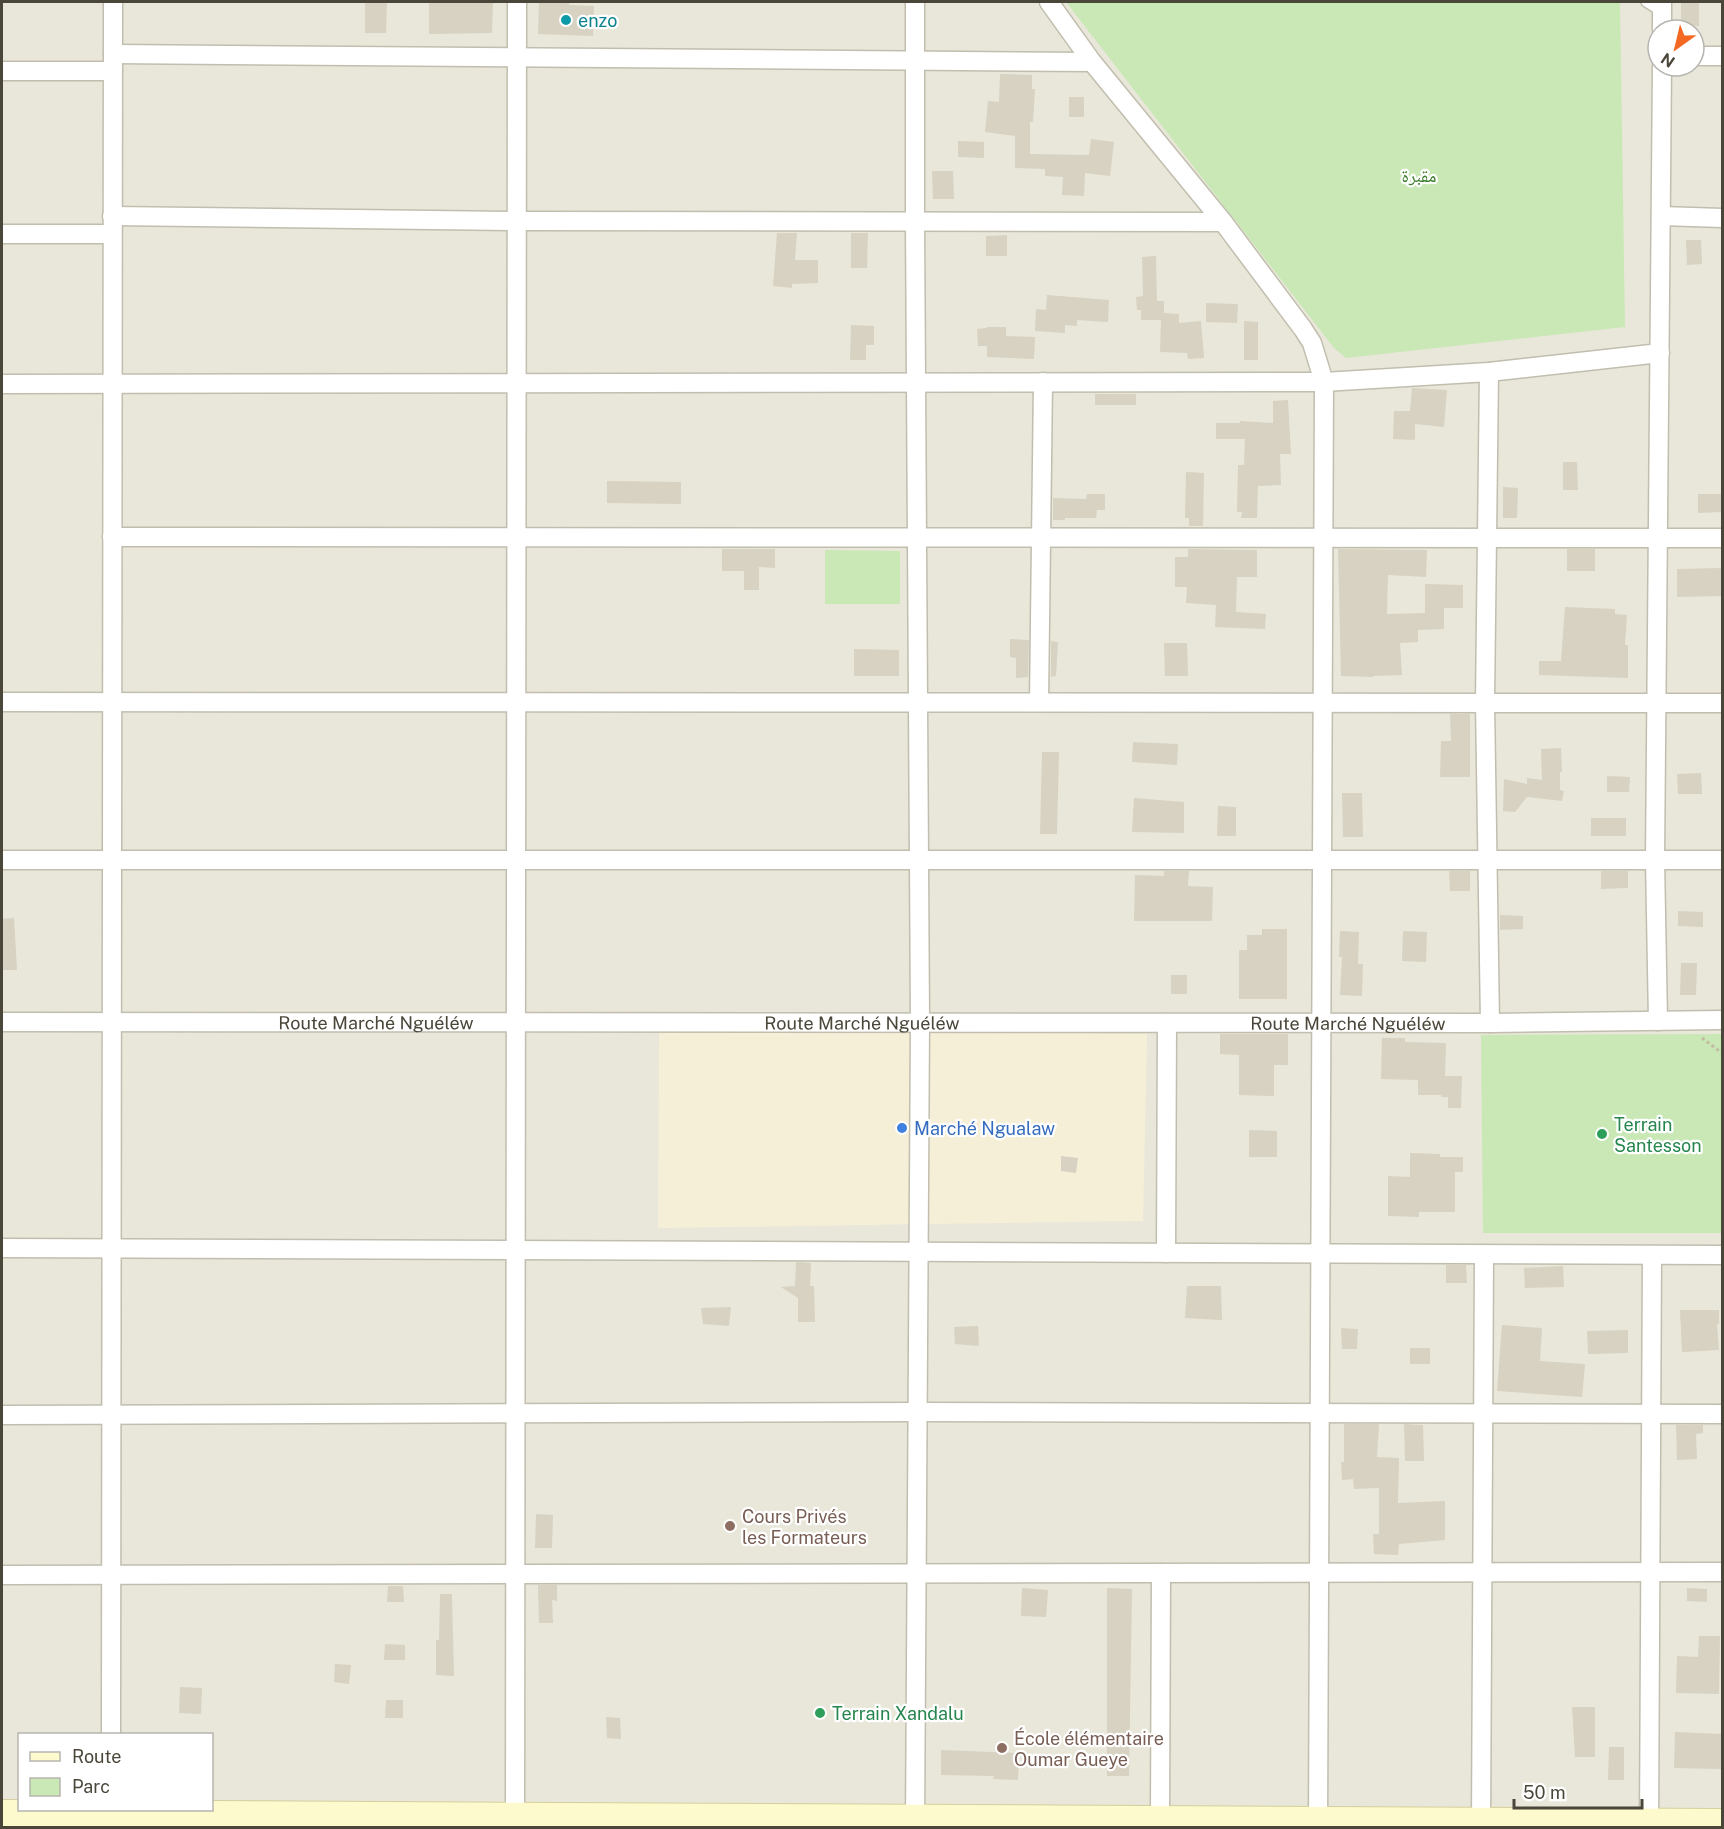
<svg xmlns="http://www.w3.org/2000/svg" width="1724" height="1829" font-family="'Public Sans','Noto Naskh Arabic',sans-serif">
<rect width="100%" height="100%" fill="#f5f4ec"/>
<path fill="#e9e7da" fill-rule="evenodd" d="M 2,2 L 1722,2 L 1722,1827 L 2,1827 ZM 1658,30 L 1694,30 L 1694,66 L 1658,66 ZM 20,1734 L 212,1734 L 212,1810 L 20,1810 Z"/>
<path fill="#f6efd8" d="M 659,1030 L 1147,1034 L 1143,1221 L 658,1228 Z"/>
<g fill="#c9e8b6">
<path d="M 1066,2 L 1620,2 L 1625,327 L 1346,358 L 1334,348 Z"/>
<path d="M 825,550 L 900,551 L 900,604 L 825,604 Z"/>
<path d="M 1722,1034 L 1722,1233 L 1483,1233 L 1481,1035 Z"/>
</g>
<g fill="#d7d2c1">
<path d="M 365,2 L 387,2 L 386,33 L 365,33 Z"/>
<path d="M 429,2 L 493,2 L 492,33 L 429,34 Z"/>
<path d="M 539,2 L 569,2 L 569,5 L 594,6 L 593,36 L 538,34 Z"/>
<rect x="1681" y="2" width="18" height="24"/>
<path d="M 1000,74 L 1032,75 L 1032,89 L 1035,89 L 1033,122 L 1030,122 L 1030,154 L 1089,155 L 1091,139 L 1114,142 L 1110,176 L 1085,173 L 1084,196 L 1062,195 L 1063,177 L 1045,176 L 1045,169 L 1015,168 L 1015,136 L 985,132 L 988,101 L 999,102 Z"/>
<rect x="1069" y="97" width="15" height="20"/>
<path d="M 958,141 L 984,142 L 984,158 L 958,157 Z"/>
<path d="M 932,171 L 953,171 L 954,199 L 933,199 Z"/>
<path d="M 777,233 L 797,233 L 795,260 L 818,260 L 818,283 L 792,284 L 792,288 L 773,286 Z"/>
<path d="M 851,233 L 868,233 L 867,268 L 851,268 Z"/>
<path d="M 1007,235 L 1007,256 L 986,256 L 986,236 Z"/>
<path d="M 1686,240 L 1701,240 L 1702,264 L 1687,265 Z"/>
<path d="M 1156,256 L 1157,301 L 1164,301 L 1164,313 L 1179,314 L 1179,323 L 1201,321 L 1204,358 L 1188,359 L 1187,353 L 1160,352 L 1161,320 L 1141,320 L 1141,310 L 1137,310 L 1136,297 L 1143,296 L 1142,257 Z"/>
<path d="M 1047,295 L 1109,300 L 1108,322 L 1077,320 L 1077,326 L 1065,325 L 1065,333 L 1035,331 L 1036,309 L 1046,310 Z"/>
<path d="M 1206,303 L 1238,304 L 1237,323 L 1206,322 Z"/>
<path d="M 1244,321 L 1258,322 L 1258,360 L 1244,360 Z"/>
<path d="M 851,325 L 874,326 L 874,345 L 866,345 L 866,360 L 850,360 Z"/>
<path d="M 987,327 L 1006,327 L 1006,336 L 1035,337 L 1034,359 L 987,357 L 987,346 L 978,346 L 977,329 L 987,328 Z"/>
<path d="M 1412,388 L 1447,390 L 1444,427 L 1415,424 L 1415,440 L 1393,439 L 1394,411 L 1410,411 Z"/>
<rect x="1095" y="394" width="41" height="11"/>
<path d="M 1288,400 L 1291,454 L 1280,454 L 1281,485 L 1258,486 L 1257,518 L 1241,518 L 1242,512 L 1237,512 L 1238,465 L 1244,465 L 1245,439 L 1216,439 L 1216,423 L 1240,423 L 1240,421 L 1273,423 L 1273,401 Z"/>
<path d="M 1563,462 L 1577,462 L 1578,490 L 1563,490 Z"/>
<path d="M 1186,472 L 1204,473 L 1203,526 L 1189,526 L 1189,518 L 1185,518 Z"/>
<path d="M 607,481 L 681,482 L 681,504 L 607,503 Z"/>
<path d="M 1503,487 L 1518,488 L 1517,518 L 1503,518 Z"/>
<path d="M 1087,494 L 1105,494 L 1105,510 L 1097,510 L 1096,518 L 1065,518 L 1065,520 L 1053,520 L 1053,498 L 1086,499 Z"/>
<path d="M 1698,494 L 1722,494 L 1722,512 L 1698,513 Z"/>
<path d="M 722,549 L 775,549 L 775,568 L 759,567 L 759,590 L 744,590 L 744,571 L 722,571 Z"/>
<path d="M 1188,549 L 1257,550 L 1257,577 L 1237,577 L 1236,612 L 1266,614 L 1265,629 L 1215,627 L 1216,605 L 1186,603 L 1187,587 L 1175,587 L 1175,557 L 1188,557 Z"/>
<path d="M 1338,549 L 1427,550 L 1426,577 L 1388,575 L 1387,614 L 1425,613 L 1425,584 L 1463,585 L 1463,608 L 1444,608 L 1444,629 L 1418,630 L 1418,642 L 1400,643 L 1402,675 L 1373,676 L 1373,677 L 1341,676 Z"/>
<rect x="1567" y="549" width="28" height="22"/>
<path d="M 1722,568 L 1722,596 L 1677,597 L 1677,569 Z"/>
<path d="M 1565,607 L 1615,609 L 1615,614 L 1627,615 L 1625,645 L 1628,645 L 1628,678 L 1539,675 L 1539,661 L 1561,661 Z"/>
<path d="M 1010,639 L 1029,640 L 1028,677 L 1016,678 L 1016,658 L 1010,657 Z"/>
<path d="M 1051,641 L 1058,642 L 1056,676 L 1051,677 Z"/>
<path d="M 1164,643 L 1187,643 L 1188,676 L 1165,676 Z"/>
<path d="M 854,649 L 899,650 L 899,676 L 854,676 Z"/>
<path d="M 1450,714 L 1470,714 L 1470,777 L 1440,777 L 1441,741 L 1451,741 Z"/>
<path d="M 1133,742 L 1178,744 L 1177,765 L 1132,762 Z"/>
<path d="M 1561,748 L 1562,772 L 1560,772 L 1560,790 L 1564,791 L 1562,801 L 1527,797 L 1515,812 L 1503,811 L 1504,779 L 1527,784 L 1527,778 L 1542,780 L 1541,749 Z"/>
<path d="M 1042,752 L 1059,752 L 1057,834 L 1040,834 Z"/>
<path d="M 1701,773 L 1702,794 L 1678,794 L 1677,774 Z"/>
<path d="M 1607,776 L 1630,777 L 1629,792 L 1607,792 Z"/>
<path d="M 1342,793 L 1362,793 L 1363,837 L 1343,837 Z"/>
<path d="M 1134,798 L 1184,802 L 1184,833 L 1132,832 Z"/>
<path d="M 1218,806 L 1236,807 L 1236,836 L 1217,836 Z"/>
<rect x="1591" y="818" width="35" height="18"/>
<path d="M 1164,871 L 1189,871 L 1188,886 L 1213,887 L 1212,921 L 1134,921 L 1135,875 L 1164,876 Z"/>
<path d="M 1449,871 L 1470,871 L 1470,891 L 1450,891 Z"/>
<path d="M 1601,871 L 1628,871 L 1628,888 L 1601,889 Z"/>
<path d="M 1678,911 L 1703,912 L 1703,927 L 1678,926 Z"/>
<path d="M 1500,915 L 1523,916 L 1523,929 L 1500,930 Z"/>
<path d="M 14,918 L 17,970 L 2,970 L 2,919 Z"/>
<path d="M 1262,929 L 1287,929 L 1287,999 L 1239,999 L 1239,950 L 1247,950 L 1247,935 L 1262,935 Z"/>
<path d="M 1340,931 L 1359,932 L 1358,964 L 1363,964 L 1362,996 L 1340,995 L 1342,957 L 1339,957 Z"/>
<path d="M 1403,931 L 1427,932 L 1426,962 L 1402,961 Z"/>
<path d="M 1681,963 L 1697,963 L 1696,995 L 1680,995 Z"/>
<rect x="1171" y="975" width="16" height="19"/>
<path d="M 1220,1034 L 1288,1034 L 1288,1065 L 1274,1065 L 1274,1096 L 1239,1095 L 1239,1055 L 1220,1054 Z"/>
<path d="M 1382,1038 L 1405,1038 L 1405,1042 L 1446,1043 L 1445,1076 L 1462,1076 L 1461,1108 L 1448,1108 L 1448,1097 L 1441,1097 L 1441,1095 L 1418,1095 L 1418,1080 L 1381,1079 Z"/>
<path d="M 1249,1130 L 1277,1131 L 1277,1157 L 1249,1157 Z"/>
<path d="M 1410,1153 L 1440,1154 L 1440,1157 L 1463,1157 L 1463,1172 L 1455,1172 L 1455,1212 L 1419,1212 L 1419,1217 L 1388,1216 L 1388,1176 L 1410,1177 Z"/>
<path d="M 1061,1156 L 1078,1158 L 1076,1173 L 1061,1171 Z"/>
<path d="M 796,1262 L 811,1263 L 810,1286 L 814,1286 L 815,1322 L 798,1322 L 798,1298 L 781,1287 L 795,1286 Z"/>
<path d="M 1446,1265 L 1466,1265 L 1467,1283 L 1446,1283 Z"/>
<path d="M 1563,1266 L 1564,1287 L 1525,1288 L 1524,1268 Z"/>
<path d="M 1187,1286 L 1221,1286 L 1222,1320 L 1185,1318 Z"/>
<path d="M 731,1307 L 729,1326 L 703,1324 L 701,1308 Z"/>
<path d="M 1680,1310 L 1719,1310 L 1719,1324 L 1717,1324 L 1719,1350 L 1682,1352 Z"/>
<path d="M 1502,1325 L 1542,1328 L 1540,1361 L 1585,1364 L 1582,1397 L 1497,1391 Z"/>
<path d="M 978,1326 L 979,1346 L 955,1344 L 954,1327 Z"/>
<path d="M 1341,1328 L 1358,1329 L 1357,1349 L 1342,1349 Z"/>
<path d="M 1628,1330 L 1628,1353 L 1588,1354 L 1587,1331 Z"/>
<rect x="1410" y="1348" width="20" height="16"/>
<path d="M 1344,1424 L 1379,1424 L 1377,1457 L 1399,1458 L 1398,1503 L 1445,1501 L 1445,1540 L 1399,1544 L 1398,1555 L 1374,1554 L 1373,1534 L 1379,1534 L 1379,1488 L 1354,1489 L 1353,1479 L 1342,1480 L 1341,1462 L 1344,1462 Z"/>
<path d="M 1404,1424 L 1423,1425 L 1424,1461 L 1405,1461 Z"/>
<path d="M 1676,1425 L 1703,1425 L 1703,1433 L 1696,1434 L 1697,1459 L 1677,1460 Z"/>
<path d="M 536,1514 L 553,1515 L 552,1548 L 535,1548 Z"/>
<path d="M 538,1585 L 557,1585 L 557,1601 L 552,1600 L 553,1623 L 539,1623 Z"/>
<path d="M 388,1586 L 403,1586 L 404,1602 L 387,1602 Z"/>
<path d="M 1022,1588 L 1048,1590 L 1046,1617 L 1021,1616 Z"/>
<path d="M 1107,1588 L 1132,1589 L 1129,1776 L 1107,1776 Z"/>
<path d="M 1687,1588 L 1707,1589 L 1707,1602 L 1687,1601 Z"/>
<path d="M 440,1594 L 452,1594 L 454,1676 L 436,1675 L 436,1640 L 439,1640 Z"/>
<path d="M 1699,1636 L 1720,1636 L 1719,1694 L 1676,1693 L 1677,1656 L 1698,1657 Z"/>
<path d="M 385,1644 L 405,1645 L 405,1660 L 384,1660 Z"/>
<path d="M 335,1664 L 351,1665 L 349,1684 L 334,1682 Z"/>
<path d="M 180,1687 L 202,1688 L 201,1714 L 179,1713 Z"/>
<path d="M 386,1700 L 403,1700 L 403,1718 L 385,1718 Z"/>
<path d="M 1572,1707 L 1595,1707 L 1595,1757 L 1575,1757 Z"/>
<path d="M 606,1717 L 620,1718 L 621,1739 L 607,1738 Z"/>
<path d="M 1675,1732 L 1722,1734 L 1722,1769 L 1674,1768 Z"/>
<path d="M 1609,1747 L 1624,1747 L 1624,1780 L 1608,1780 Z"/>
<path d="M 941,1750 L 1019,1753 L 1018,1780 L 993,1779 L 994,1776 L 941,1775 Z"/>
</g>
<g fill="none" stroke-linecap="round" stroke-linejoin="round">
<g stroke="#c1beae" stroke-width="12">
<path id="service" d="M 1646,2 L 1662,12"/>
</g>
<g stroke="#c1beae" stroke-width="21">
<g id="minor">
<path d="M 1049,2 L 1092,62 L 1223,222 L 1303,329 L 1312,343 L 1324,382 L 1318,1828"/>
<path d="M 1662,30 L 1662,2"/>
<path d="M 113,54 L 1092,62"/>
<path d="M 1694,56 L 1722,56"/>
<path d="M 2,71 L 113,71"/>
<path d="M 112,216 L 515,221 L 1223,222"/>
<path d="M 1661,216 L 1722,218"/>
<path d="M 2,234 L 112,234"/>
<path d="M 1489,372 L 1485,702 L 1490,1023"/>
<path d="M 2,384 L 1324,382 L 1489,372 L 1660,353"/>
<path d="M 112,537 L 1722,538"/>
<path d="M 2,702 L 1722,703"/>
<path d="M 1039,702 L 1043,382"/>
<path d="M 2,860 L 1722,860"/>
<path d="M 1658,1021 L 1655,860 L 1662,66"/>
<path id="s1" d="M 2,1022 L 1490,1023 L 1722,1020"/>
<path d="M 2,1248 L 1722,1255"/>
<path d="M 1166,1253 L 1167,1023"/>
<path d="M 2,1415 L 918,1412 L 1722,1414"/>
<path d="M 2,1575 L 1722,1572"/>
<path d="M 111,1734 L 113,2"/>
<path d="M 1160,1819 L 1161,1573"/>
<path d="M 515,1827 L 517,2"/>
<path d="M 915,1828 L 920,1023 L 915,222 L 915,2"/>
<path d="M 1481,1828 L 1484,1255"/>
<path d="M 1649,1828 L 1652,1255"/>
</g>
</g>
<g stroke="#d4cf9c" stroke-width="28">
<path id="secondary" d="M 2,1813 L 1722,1822"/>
</g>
<path stroke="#c3bca0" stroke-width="3" stroke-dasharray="3 3" stroke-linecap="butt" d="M 1702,1038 L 1722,1053"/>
<use href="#service" stroke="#fff" stroke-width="9"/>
<use href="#minor" stroke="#fff" stroke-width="18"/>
<use href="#secondary" stroke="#fdface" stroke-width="26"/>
</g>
<circle fill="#0f9aa8" stroke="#fff" stroke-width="2" cx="566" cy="20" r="6"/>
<circle fill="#3f7fe0" stroke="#fff" stroke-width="2" cx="902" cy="1128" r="6"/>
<g fill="#2e9e5b" stroke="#fff" stroke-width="2">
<circle cx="1602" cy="1134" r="6"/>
<circle cx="820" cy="1713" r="6"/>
</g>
<g fill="#8d6e63" stroke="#fff" stroke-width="2">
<circle cx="730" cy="1526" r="6"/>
<circle cx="1002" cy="1748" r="6"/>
</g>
<g text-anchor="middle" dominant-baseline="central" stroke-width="4.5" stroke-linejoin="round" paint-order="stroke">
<g font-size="18" fill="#0d838f" stroke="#fff" text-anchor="start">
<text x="578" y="20">enzo</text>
</g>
<g font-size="18" fill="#3c7c2c" stroke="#fff">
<text x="1419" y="175">مقبرة</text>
</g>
<g font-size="18" fill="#4a4639" stroke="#fff">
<text stroke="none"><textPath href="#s1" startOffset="374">Route Marché Nguéléw</textPath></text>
<text stroke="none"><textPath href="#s1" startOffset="860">Route Marché Nguéléw</textPath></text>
<text stroke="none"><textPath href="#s1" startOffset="1346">Route Marché Nguéléw</textPath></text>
</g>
<g font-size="18" fill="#27864d" stroke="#fff" text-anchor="start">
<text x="1614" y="1124">Terrain<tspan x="1614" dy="21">Santesson</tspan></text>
<text x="832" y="1713">Terrain Xandalu</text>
</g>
<g font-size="18" fill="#366cbe" stroke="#fff" text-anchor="start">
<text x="914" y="1128">Marché Ngualaw</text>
</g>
<g font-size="18" fill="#785e54" stroke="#fff" text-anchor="start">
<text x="742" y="1516">Cours Privés<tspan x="742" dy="21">les Formateurs</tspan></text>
<text x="1014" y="1738">École élémentaire<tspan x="1014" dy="21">Oumar Gueye</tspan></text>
</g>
</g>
<rect width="1724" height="1829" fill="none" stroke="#4a4639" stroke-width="6"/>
<rect x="18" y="1733" width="195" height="78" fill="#ffffff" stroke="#b7b5b0" stroke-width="1.5"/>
<rect x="30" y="1752" width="30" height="9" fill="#fdface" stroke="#b7b5b0" stroke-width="1.5"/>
<text x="72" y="1763" font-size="18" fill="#4a4639">Route</text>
<rect x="30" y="1778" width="30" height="18" fill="#c9e8b6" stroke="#b7b5b0" stroke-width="1.5"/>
<text x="72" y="1793" font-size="18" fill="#4a4639">Parc</text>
<g transform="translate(1676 48) rotate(214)"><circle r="28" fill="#ffffff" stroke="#b7b5b0" stroke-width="1.5"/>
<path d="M0-4.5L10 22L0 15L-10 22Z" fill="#f56823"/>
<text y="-9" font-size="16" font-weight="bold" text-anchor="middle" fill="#4a4639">N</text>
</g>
<path d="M1514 1799v9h128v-9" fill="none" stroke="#4a4639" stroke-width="3"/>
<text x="1523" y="1799" font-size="18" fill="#4a4639" stroke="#ffffff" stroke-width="4.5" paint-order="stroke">50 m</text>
</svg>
